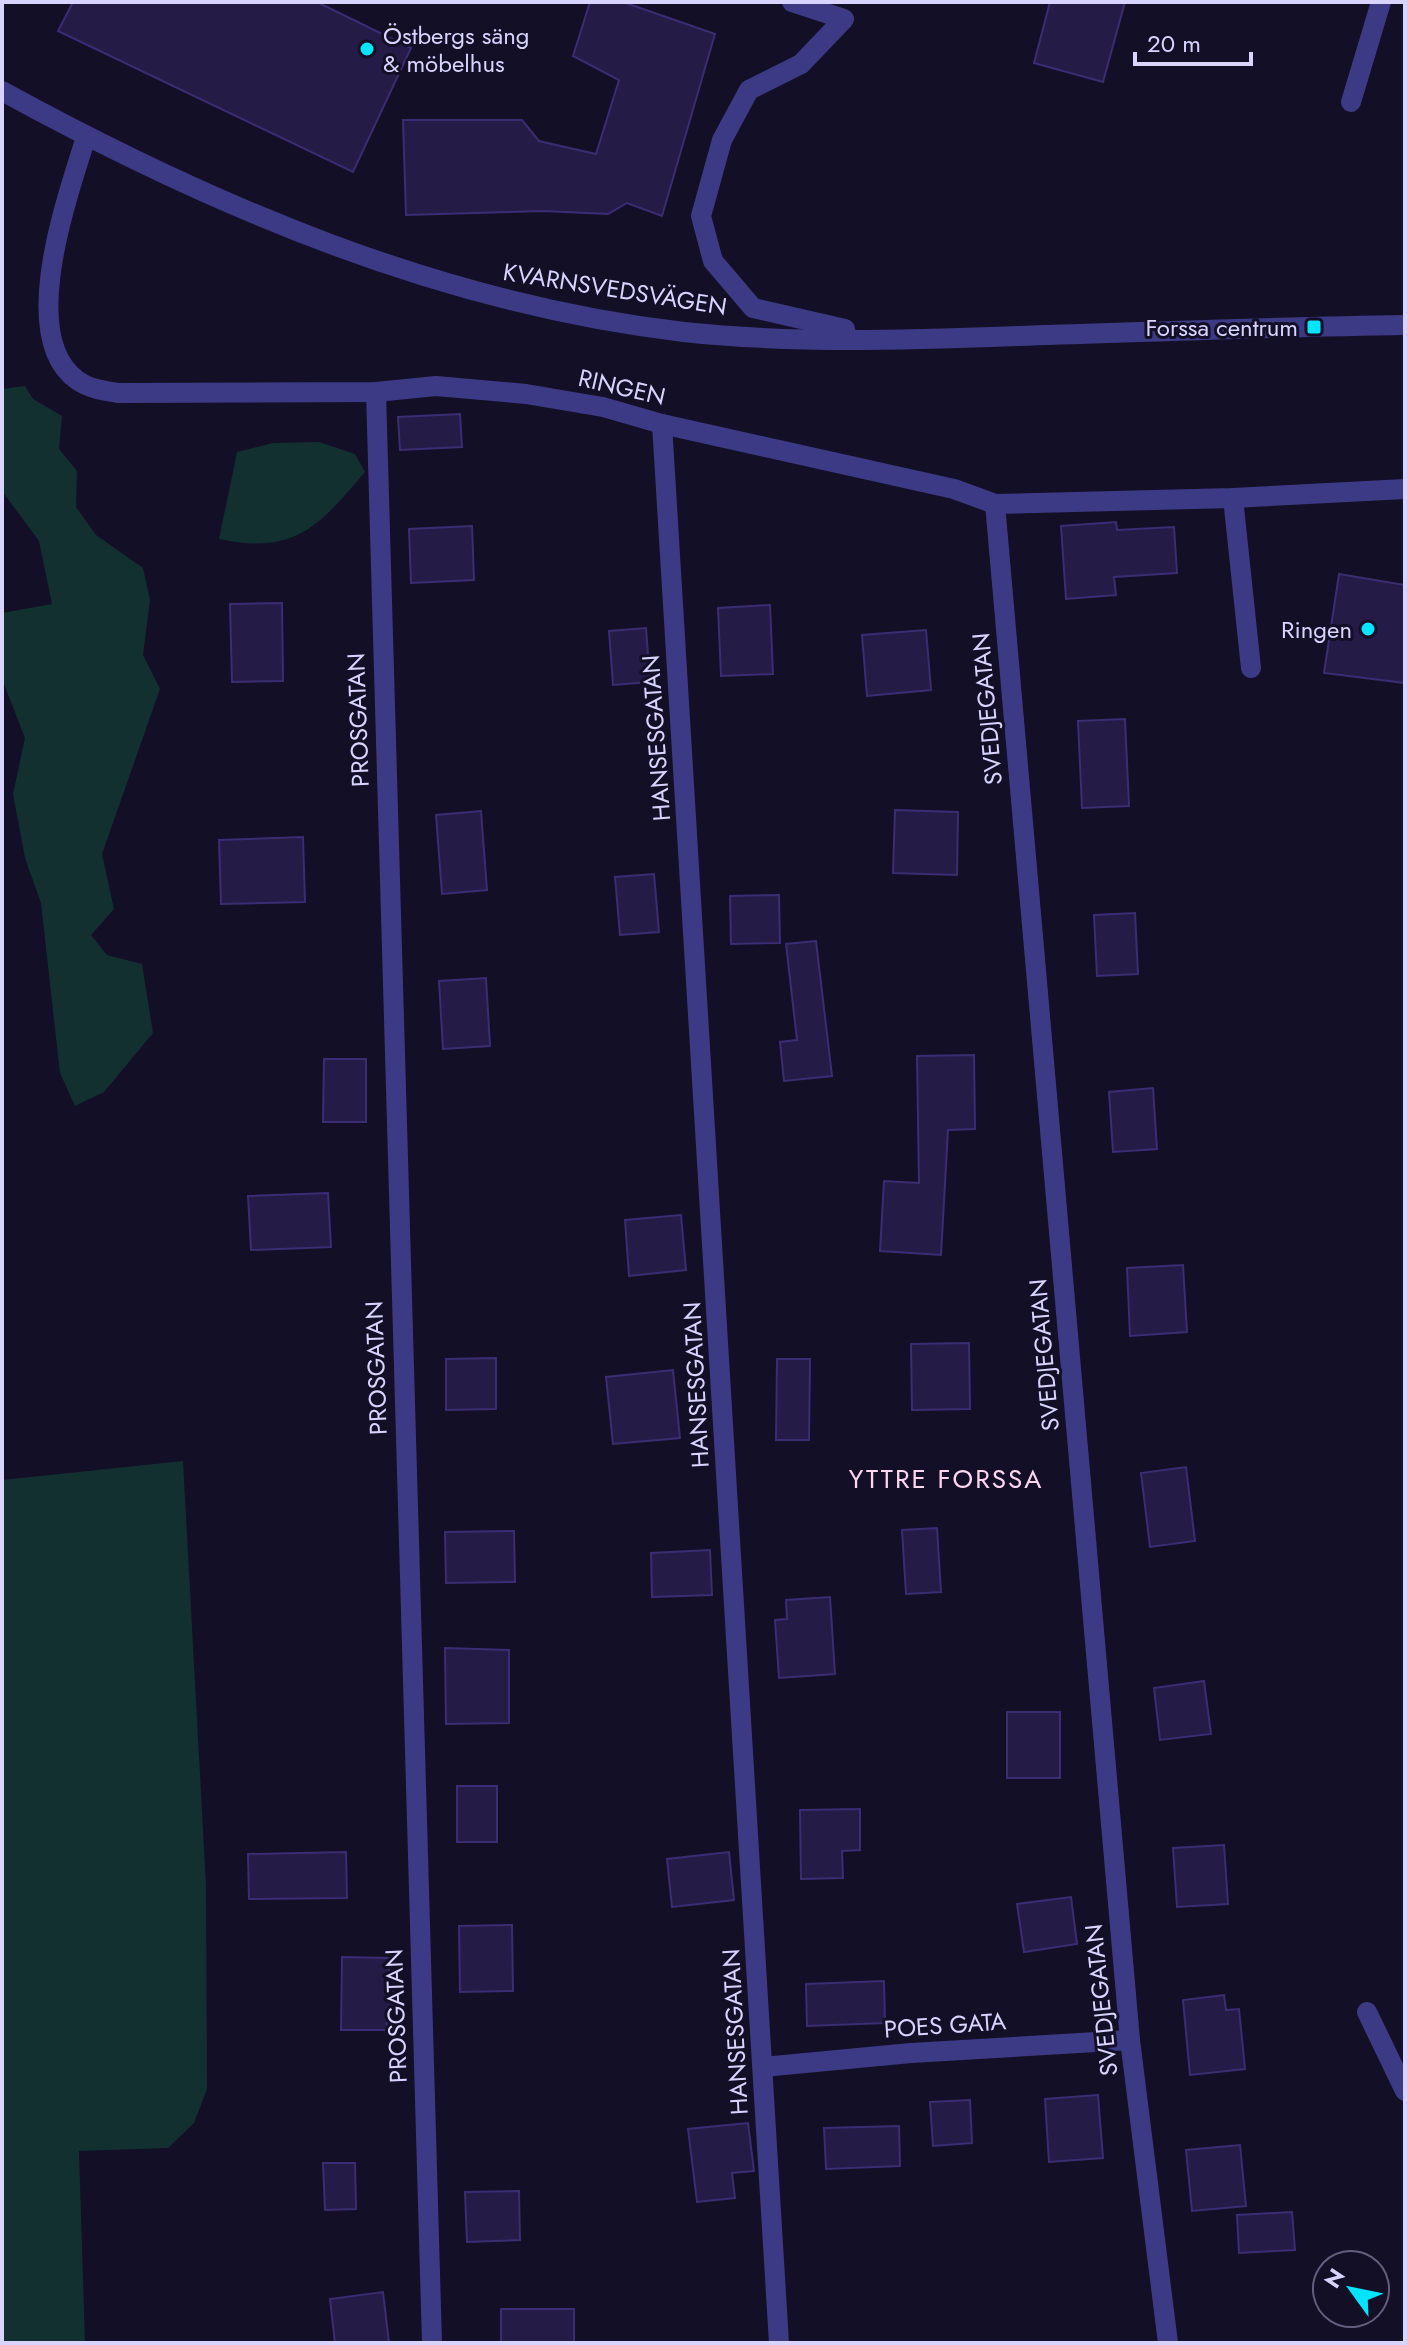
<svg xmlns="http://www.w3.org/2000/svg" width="1407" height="2345" font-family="Jost,sans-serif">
<rect width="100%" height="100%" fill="#130f26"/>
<g fill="#12302f">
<path d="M 25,386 L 33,399 L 62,416 L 59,449 L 77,471 L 76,507 L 96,535 L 143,568 L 150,600 L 143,655 L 160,689 L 102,854 L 114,909 L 91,935 L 107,955 L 142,964 L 153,1033 L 104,1092 L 75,1106 L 60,1073 L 41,903 L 25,858 L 13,794 L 25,738 L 2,679 L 2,613 L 52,604 L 39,541 L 2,491 L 2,389 Z"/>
<path d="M 319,442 L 355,454 L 365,472 C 318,527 295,555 219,539 L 237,452 L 273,443 Z"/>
<path d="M 183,1461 L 206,1885 L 207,2089 L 194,2123 L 168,2148 L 79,2151 L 85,2343 L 2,2343 L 2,1480 Z"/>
</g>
<g fill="#241b47" stroke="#3b2d73" stroke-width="2">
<path d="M 73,2 L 317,2 L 411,48 L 353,172 L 58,31 Z"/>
<path d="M 590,2 L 623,2 L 715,34 L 662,216 L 627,203 L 608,214 L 543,211 L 406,215 L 403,120 L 522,120 L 539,141 L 596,154 L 619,80 L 573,56 Z"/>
<path d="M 1050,2 L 1125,2 L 1103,82 L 1034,63 Z"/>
<path d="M 460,414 L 462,447 L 400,450 L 398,417 Z"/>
<path d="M 1116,522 L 1117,530 L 1174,527 L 1177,573 L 1114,577 L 1116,595 L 1066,599 L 1061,526 Z"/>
<path d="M 472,526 L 474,580 L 411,583 L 409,529 Z"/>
<path d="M 1339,574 L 1405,585 L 1405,683 L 1324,673 Z"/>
<path d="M 282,603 L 283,681 L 232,682 L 230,604 Z"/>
<path d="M 770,605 L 773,674 L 721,676 L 718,608 Z"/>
<path d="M 646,628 L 650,682 L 613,685 L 609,631 Z"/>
<path d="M 926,630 L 931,690 L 867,696 L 862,635 Z"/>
<path d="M 1125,719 L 1129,806 L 1082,808 L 1078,721 Z"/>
<path d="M 895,810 L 958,812 L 957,875 L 893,873 Z"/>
<path d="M 481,811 L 487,890 L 442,894 L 436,815 Z"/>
<path d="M 303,837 L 305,902 L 221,904 L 219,840 Z"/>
<path d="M 654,874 L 659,932 L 620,935 L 615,877 Z"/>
<path d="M 779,895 L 780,943 L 731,944 L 730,896 Z"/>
<path d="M 1135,913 L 1138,974 L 1097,976 L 1094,915 Z"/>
<path d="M 816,941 L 832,1076 L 784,1081 L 780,1042 L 797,1040 L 786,944 Z"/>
<path d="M 486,978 L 490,1046 L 443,1049 L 439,981 Z"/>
<path d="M 974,1055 L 975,1129 L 948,1130 L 941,1255 L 880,1251 L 884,1181 L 919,1183 L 917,1056 Z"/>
<path d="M 324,1059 L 366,1059 L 366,1122 L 323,1122 Z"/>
<path d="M 1153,1088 L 1157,1149 L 1113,1152 L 1109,1092 Z"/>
<path d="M 328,1193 L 331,1247 L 251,1250 L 248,1196 Z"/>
<path d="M 681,1215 L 686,1270 L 629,1276 L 625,1220 Z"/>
<path d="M 1183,1265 L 1187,1332 L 1130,1336 L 1127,1268 Z"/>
<path d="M 969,1343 L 970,1409 L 912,1410 L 911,1344 Z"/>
<path d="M 496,1358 L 496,1409 L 446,1410 L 446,1359 Z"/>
<path d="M 777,1359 L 810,1359 L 809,1440 L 776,1440 Z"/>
<path d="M 673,1370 L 680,1438 L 613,1444 L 606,1377 Z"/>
<path d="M 1186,1467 L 1195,1541 L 1150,1547 L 1141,1473 Z"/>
<path d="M 937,1528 L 941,1592 L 906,1594 L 902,1530 Z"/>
<path d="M 514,1531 L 515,1582 L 446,1583 L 445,1532 Z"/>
<path d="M 710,1550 L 712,1595 L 652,1597 L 651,1553 Z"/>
<path d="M 830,1597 L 835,1674 L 779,1678 L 775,1620 L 787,1619 L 786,1600 Z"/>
<path d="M 445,1648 L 509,1650 L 509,1723 L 446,1724 Z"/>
<path d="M 1204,1681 L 1211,1734 L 1160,1740 L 1154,1688 Z"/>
<rect x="1007" y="1712" width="53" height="66"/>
<rect x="457" y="1786" width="40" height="56"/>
<path d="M 860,1809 L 860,1850 L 842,1851 L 843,1878 L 801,1879 L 800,1810 Z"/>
<path d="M 1224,1845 L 1228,1904 L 1177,1907 L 1173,1848 Z"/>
<path d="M 346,1852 L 347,1898 L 249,1899 L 248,1854 Z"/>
<path d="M 729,1852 L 734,1900 L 672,1907 L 667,1859 Z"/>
<path d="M 1071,1897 L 1077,1944 L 1024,1952 L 1017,1904 Z"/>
<path d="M 512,1925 L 513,1991 L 460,1992 L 459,1926 Z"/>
<path d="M 342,1957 L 389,1958 L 389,1975 L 399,1975 L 399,2008 L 387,2008 L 387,2030 L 341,2030 Z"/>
<path d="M 884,1981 L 885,2023 L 807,2026 L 806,1984 Z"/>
<path d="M 1224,1995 L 1226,2010 L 1239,2009 L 1245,2069 L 1190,2075 L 1183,2000 Z"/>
<path d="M 1098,2095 L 1103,2158 L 1049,2162 L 1045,2099 Z"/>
<path d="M 970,2100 L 972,2143 L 933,2146 L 930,2102 Z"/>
<path d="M 748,2123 L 754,2171 L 732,2173 L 735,2198 L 697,2202 L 688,2129 Z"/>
<path d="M 899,2126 L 900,2166 L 826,2169 L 824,2128 Z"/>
<path d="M 1240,2145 L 1246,2206 L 1192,2211 L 1186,2150 Z"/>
<path d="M 323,2163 L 355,2163 L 356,2209 L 325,2210 Z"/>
<path d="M 519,2191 L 520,2240 L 467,2242 L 465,2192 Z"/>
<path d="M 1292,2212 L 1295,2250 L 1239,2253 L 1237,2215 Z"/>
<path d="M 383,2292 L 389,2343 L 335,2343 L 330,2299 Z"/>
<rect x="501" y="2309" width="73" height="34"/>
</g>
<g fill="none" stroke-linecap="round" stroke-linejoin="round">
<g stroke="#3d3a85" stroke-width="20">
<path d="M 792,2 L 844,19 L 801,64 L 749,90 L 722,140 L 701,216 L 713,261 L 753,308 L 845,329"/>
<path d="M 2,91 C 214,207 442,304 684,332 C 795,344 908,340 1019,336 C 1148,332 1276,327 1405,325"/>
<path d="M 1351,102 L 1381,2"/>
<path d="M 86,137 C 69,193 16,336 77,380 C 89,389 105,391 119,393 L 376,392 L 436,386 L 526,394 L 603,407 L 662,424 L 954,489 L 995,504 L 1233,498 L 1405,489"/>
<path d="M 376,392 L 432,2343"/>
<path d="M 662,424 L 779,2343"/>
<path d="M 1233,498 L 1251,668"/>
<path d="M 995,504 L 1130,2040 L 1168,2343"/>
<path d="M 1367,2012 L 1405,2091"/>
<path d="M 763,2067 L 911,2053 L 1130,2040"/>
</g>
</g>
<g fill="#00e5ff" stroke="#130f26" stroke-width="3">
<circle cx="367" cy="49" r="8"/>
<rect x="1306" y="319" width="16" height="16" rx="4"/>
<circle cx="1368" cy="629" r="8"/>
</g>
<g text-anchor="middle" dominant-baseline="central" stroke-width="6" stroke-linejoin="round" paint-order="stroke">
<g font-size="24" fill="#d9d4ff" stroke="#130f26" text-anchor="end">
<text x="383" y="35" text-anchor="start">Östbergs säng<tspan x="383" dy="28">&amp; möbelhus</tspan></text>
<text x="1298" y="327">Forssa centrum</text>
<text x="1352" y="629">Ringen</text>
</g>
<g font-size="24" fill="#d9d4ff" stroke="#130f26">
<text transform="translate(615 289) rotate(9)">KVARNSVEDSVÄGEN</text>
<text transform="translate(622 387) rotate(13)">RINGEN</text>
<text transform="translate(987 709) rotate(-95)">SVEDJEGATAN</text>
<text transform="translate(358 720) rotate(-92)">PROSGATAN</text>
<text transform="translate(656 738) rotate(-94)">HANSESGATAN</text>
<text transform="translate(1044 1355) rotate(-95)">SVEDJEGATAN</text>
<text transform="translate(376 1368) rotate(-92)">PROSGATAN</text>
<text transform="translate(696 1385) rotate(-93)">HANSESGATAN</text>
<text transform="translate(1101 2000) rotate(-96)">SVEDJEGATAN</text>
<text transform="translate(396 2016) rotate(-92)">PROSGATAN</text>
<text transform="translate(945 2025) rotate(-4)">POES GATA</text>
<text transform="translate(735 2032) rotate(-93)">HANSESGATAN</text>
</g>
<g font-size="26" letter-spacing="2" fill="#ffd6f0" stroke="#130f26">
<text x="946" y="1479">YTTRE FORSSA</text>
</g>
</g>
<rect width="1407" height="2345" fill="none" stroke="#d9d4ff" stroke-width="8"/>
<g transform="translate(1351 2289) rotate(303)"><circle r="38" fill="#130f26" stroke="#625e7d" stroke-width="2"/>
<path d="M0-6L14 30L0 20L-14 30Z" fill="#00e5ff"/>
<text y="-12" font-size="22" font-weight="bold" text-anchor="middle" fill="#d9d4ff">N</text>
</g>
<path d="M1135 52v12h116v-12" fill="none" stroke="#d9d4ff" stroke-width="4"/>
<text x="1147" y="52" font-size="24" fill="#d9d4ff" stroke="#130f26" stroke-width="6" paint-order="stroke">20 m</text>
</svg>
